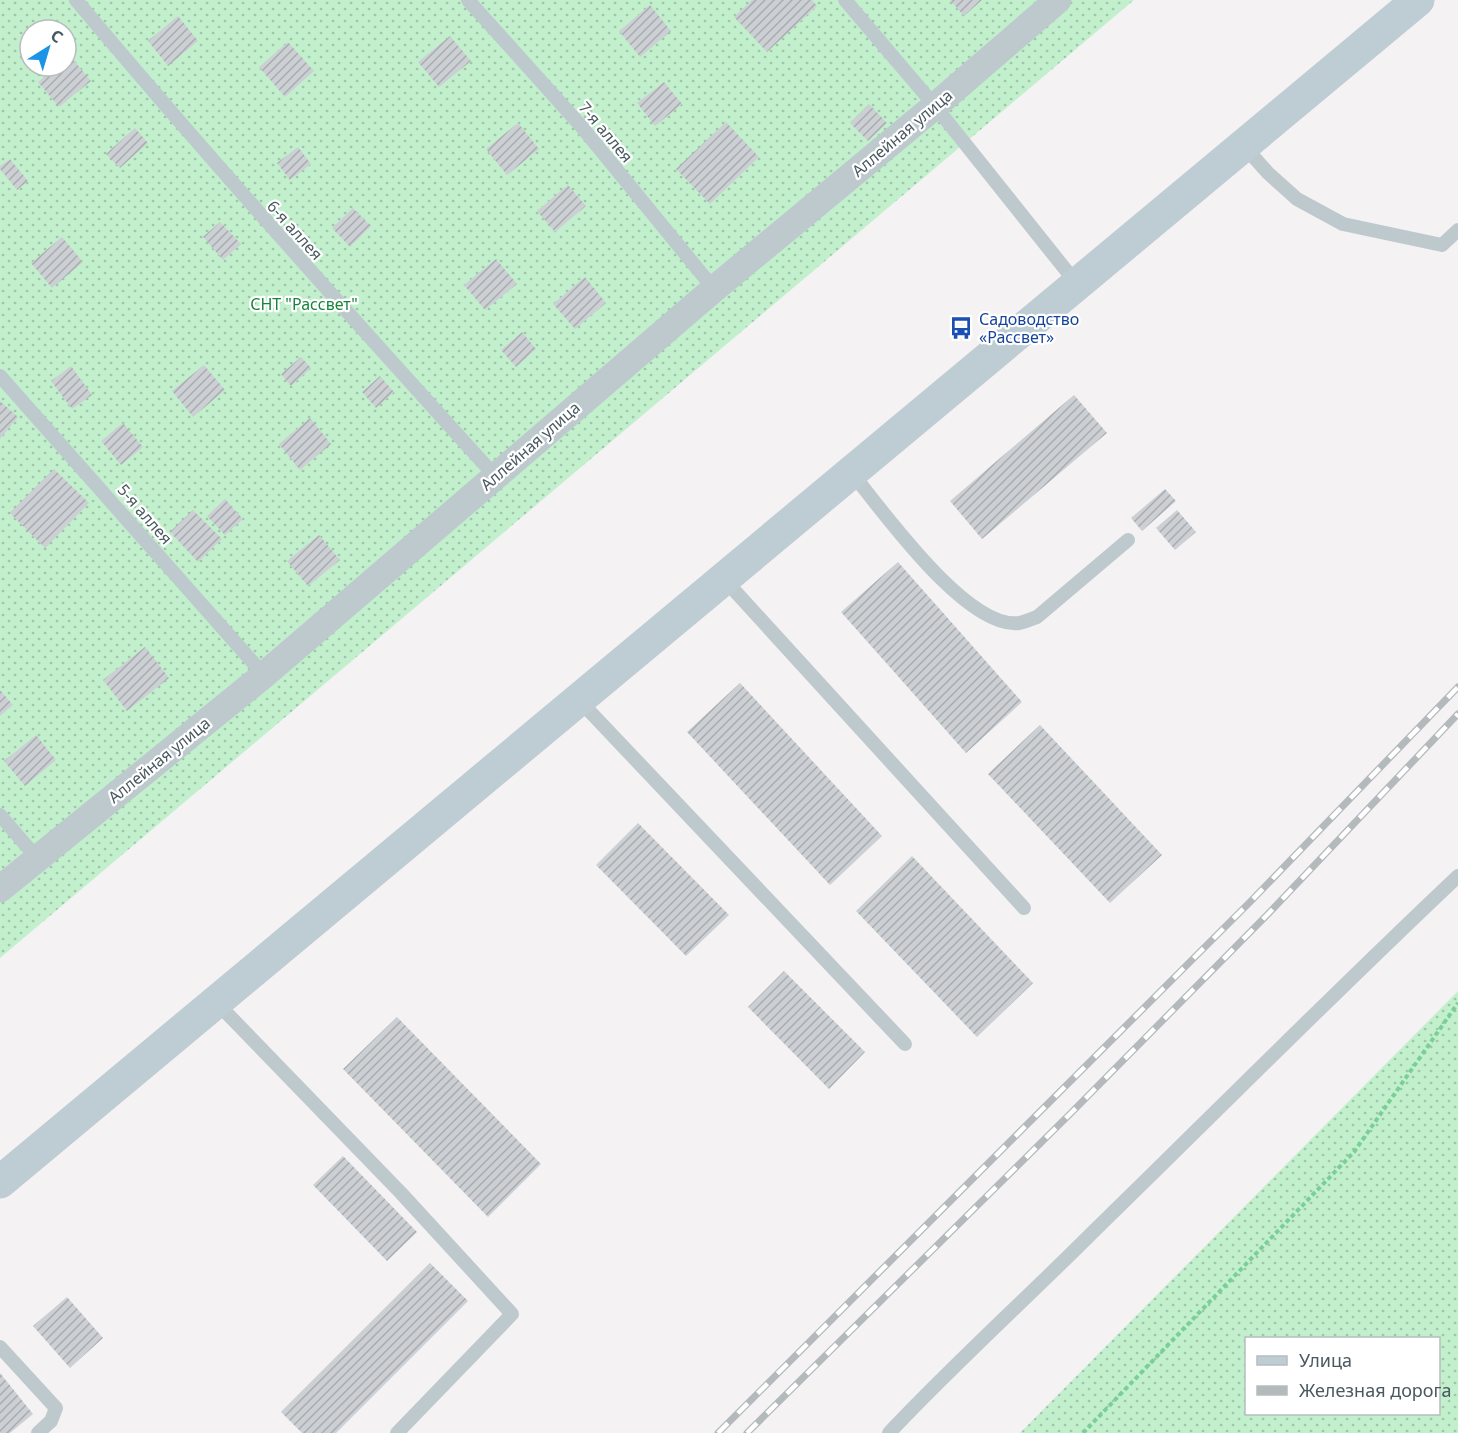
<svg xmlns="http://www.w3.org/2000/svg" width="1458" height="1433" font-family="'Noto Sans',sans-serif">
<defs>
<pattern id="grass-dots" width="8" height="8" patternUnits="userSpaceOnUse" patternTransform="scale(1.5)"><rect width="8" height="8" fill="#c2f0cd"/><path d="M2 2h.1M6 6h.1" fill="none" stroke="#a0c5aa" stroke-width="1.8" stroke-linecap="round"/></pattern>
<pattern id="building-hatch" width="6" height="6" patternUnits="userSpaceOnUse" patternTransform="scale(1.5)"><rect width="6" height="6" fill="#ccd0d4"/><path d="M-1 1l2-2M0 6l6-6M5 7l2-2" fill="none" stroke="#a8acaf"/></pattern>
</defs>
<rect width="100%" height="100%" fill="#f4f2f3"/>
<g fill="url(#grass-dots)" fill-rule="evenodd">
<path d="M 0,0 L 1134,0 L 0,958 ZM 30,30 L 66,30 L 66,66 L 30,66 Z"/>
<path d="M 1458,991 L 1458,1433 L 1020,1433 ZM 1246,1338 L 1438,1338 L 1438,1414 L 1246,1414 Z"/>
</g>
<g fill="url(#building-hatch)">
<path d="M 752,0 L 812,0 L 817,6 L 767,52 L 734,17 Z"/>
<path d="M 950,0 L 982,0 L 964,16 Z"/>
<path d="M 650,5 L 671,31 L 640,57 L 619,31 Z"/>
<path d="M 178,16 L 198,41 L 168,66 L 148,41 Z"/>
<path d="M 450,36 L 471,61 L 439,87 L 418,62 Z"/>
<path d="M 288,42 L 314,71 L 285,97 L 259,67 Z"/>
<path d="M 70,56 L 91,81 L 59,107 L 38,82 L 57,66 L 66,66 L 66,59 Z"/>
<path d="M 664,82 L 682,104 L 655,126 L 637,103 Z"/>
<path d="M 869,104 L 887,123 L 868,141 L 850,123 Z"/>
<path d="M 726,122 L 759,157 L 710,204 L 676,169 Z"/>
<path d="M 518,123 L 539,149 L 507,175 L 486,149 Z"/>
<path d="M 135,128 L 148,143 L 120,168 L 106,154 Z"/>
<path d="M 298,147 L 311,164 L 290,180 L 277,163 Z"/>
<path d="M 10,159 L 28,181 L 17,190 L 0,169 L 0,166 Z"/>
<path d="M 568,185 L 586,206 L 555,232 L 537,211 Z"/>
<path d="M 353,208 L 371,226 L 350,247 L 332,228 Z"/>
<path d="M 220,222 L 241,244 L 223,260 L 203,237 Z"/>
<path d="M 62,237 L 83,262 L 52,288 L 31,263 Z"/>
<path d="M 496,259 L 517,284 L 485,310 L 464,285 Z"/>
<path d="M 585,277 L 606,303 L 575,329 L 553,304 Z"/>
<path d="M 522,332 L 536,349 L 516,367 L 501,350 Z"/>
<path d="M 301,357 L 311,368 L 291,386 L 281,374 Z"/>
<path d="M 204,365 L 225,390 L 193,417 L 172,391 Z"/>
<path d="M 71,366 L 92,395 L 72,409 L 51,381 Z"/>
<path d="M 380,376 L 394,392 L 376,408 L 362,392 Z"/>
<path d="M 1074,395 L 1107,433 L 982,539 L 950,501 Z"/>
<path d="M 0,401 L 18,417 L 0,439 Z"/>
<path d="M 310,418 L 331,444 L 300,470 L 279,444 Z"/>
<path d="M 123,423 L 143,447 L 121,465 L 101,441 Z"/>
<path d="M 54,469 L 89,503 L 45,548 L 10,513 Z"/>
<path d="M 1165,489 L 1176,501 L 1142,531 L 1131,518 Z"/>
<path d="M 225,499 L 243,519 L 225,535 L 207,516 Z"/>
<path d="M 193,510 L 222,539 L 198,562 L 170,532 Z"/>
<path d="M 1177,510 L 1196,532 L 1175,550 L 1156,528 Z"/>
<path d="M 319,535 L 340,560 L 308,586 L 287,561 Z"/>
<path d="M 898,562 L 1022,702 L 966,753 L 841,612 Z"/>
<path d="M 145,647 L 169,678 L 127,711 L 103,680 Z"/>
<path d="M 740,683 L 882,836 L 830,885 L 687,732 Z"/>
<path d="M 0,690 L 13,705 L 0,716 Z"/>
<path d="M 1040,725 L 1162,855 L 1110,903 L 988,774 Z"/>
<path d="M 36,735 L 56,760 L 25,786 L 4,761 Z"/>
<path d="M 638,823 L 729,915 L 686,956 L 596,865 Z"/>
<path d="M 912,856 L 1033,983 L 977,1037 L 856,911 Z"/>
<path d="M 784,971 L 865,1052 L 829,1089 L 748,1007 Z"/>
<path d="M 397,1017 L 541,1164 L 488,1217 L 343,1069 Z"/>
<path d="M 343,1156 L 417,1232 L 387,1261 L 313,1185 Z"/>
<path d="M 430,1263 L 468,1301 L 336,1433 L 302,1433 L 281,1412 Z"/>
<path d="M 67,1297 L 103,1338 L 70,1368 L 33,1326 Z"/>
<path d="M 0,1373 L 33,1414 L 10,1433 L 0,1433 Z"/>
</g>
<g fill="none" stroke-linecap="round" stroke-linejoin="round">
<path stroke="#7acf97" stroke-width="4" stroke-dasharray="4.5 3" stroke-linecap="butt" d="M 1083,1433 L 1354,1152 L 1458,1003"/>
<g stroke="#bec9ce" stroke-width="14">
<path d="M 76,0 C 212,162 353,319 495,476"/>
<path d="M 468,0 L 581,126 L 714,289"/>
<path d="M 845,0 L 935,106 L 1077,284"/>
<path d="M 1244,146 L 1268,173 L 1297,199 L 1343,224 L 1442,245 L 1458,230"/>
<path d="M 0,376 L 264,675"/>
<path d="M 851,472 C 882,510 967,630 1019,623 C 1025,622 1031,619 1037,617 L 1128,540"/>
<path d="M 723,578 L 1024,908"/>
<path d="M 578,699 L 905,1044"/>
<path d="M 0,815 L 37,858"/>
<path d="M 216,1002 L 401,1193 L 512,1314 L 397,1433"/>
<path d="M 0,1347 L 56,1408 L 51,1421 L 38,1433"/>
<path d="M 889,1433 C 955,1363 1027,1298 1095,1230 C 1216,1112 1335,992 1458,876"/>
</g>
<path stroke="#bec9ce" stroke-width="27" d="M 0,889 L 264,675 L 714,289 L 935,106 L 1058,0"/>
<path stroke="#beccd3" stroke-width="33" d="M 0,1182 L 1418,0"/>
<g stroke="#b4b9bc" stroke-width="7">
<g id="rail">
<path d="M 718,1433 L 1251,901 L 1458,687"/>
<path d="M 747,1433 L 1070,1114 L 1269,913 L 1458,714"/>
</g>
</g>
<use href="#rail" stroke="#fff" stroke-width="4.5" stroke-dasharray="14" stroke-linecap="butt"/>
</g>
<defs>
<g id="bus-bare" transform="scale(1.8)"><path d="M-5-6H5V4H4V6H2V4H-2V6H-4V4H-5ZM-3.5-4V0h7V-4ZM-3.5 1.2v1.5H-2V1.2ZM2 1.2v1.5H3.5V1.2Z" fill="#1a4fb4" stroke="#fff" stroke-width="2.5" paint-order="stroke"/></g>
</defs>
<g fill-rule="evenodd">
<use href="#bus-bare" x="961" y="328"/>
</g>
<g text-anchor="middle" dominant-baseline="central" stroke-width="4.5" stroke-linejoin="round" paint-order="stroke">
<g font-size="16" fill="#4a5960" stroke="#fff">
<text transform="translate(606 132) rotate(50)">7-я аллея</text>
<text transform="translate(902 133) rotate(-40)">Аллейная улица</text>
<text transform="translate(295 230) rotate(48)">6-я аллея</text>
<text transform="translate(530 446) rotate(-41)">Аллейная улица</text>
<text transform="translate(145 514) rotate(49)">5-я аллея</text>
<text transform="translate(159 760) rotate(-39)">Аллейная улица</text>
</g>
<g font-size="16" fill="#18843d" stroke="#fff">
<text x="304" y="304">СНТ "Рассвет"</text>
</g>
<g font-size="16" fill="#164399" stroke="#fff" text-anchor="start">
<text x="979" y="319">Садоводство<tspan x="979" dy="18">«Рассвет»</tspan></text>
</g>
</g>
<rect x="1245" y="1337" width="195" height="78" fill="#ffffff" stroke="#b7bdbf" stroke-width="1.5"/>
<rect x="1257" y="1356" width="30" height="9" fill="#beccd3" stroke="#b7bdbf" stroke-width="1.5"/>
<text x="1299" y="1367" font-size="18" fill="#4a5960">Улица</text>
<rect x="1257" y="1386" width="30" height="9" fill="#b4b9bc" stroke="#b7bdbf" stroke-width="1.5"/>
<text x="1299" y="1397" font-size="18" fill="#4a5960">Железная дорога</text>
<g transform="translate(48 48) rotate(37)"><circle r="28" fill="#ffffff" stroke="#b7bdbf" stroke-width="1.5"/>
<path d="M0-4.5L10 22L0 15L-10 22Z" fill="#1b93e6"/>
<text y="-9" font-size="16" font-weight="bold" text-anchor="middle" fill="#4a5960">С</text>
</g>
</svg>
